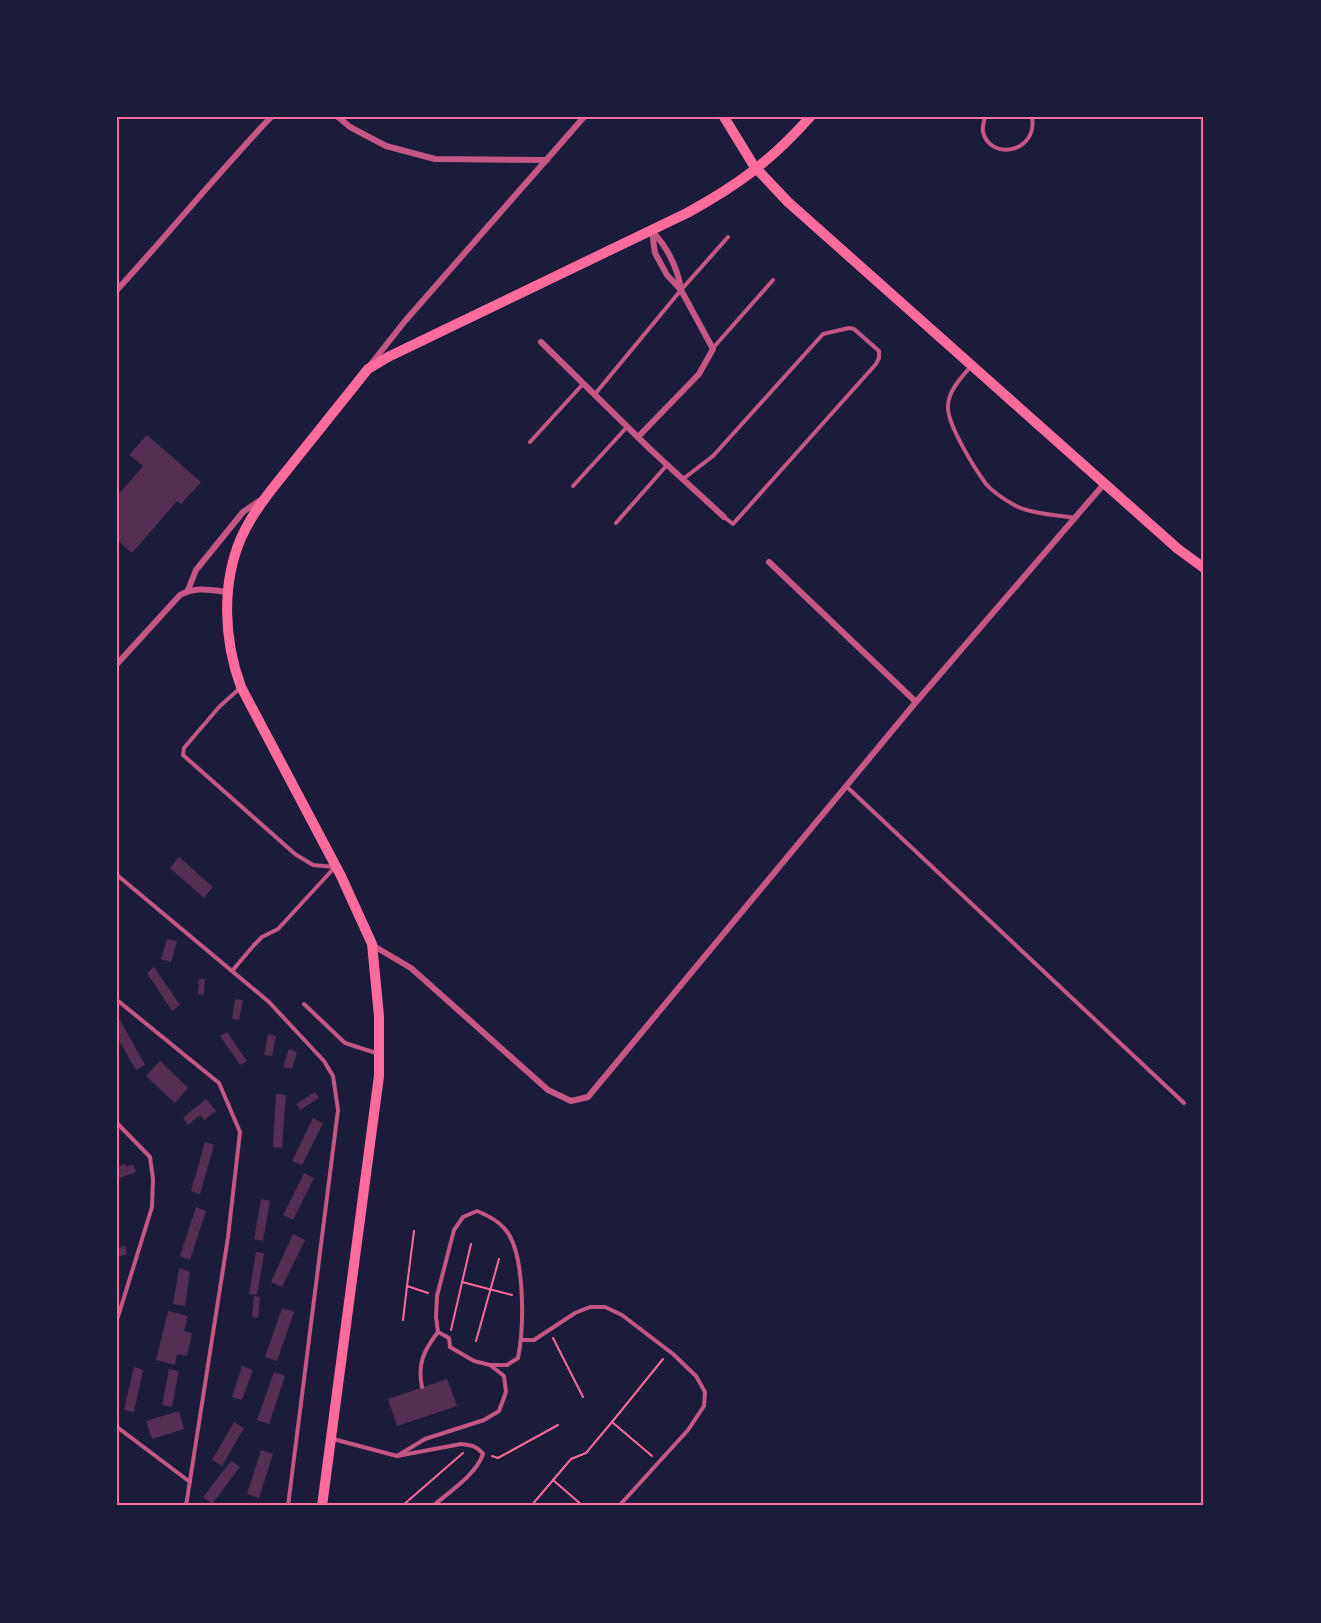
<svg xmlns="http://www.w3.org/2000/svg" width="1321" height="1623" font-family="Barlow,sans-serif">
<rect width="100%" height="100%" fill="#1b1b3a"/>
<g fill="#542f53">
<path d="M 147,435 L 201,482 L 181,504 L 177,501 L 132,553 L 117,540 L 117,496 L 143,466 L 129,455 Z"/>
<path d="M 179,857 L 213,887 L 204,898 L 170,868 Z"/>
<path d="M 167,939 L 177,941 L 171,962 L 161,959 Z"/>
<path d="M 154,967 L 180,1005 L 172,1011 L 147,973 Z"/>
<path d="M 199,979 L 205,979 L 204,995 L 198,994 Z"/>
<path d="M 235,999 L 243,1000 L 239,1020 L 232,1019 Z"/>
<path d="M 120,1020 L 145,1065 L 136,1070 L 117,1037 L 117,1021 Z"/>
<path d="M 227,1032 L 247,1061 L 240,1065 L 220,1036 Z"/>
<path d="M 268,1034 L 276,1036 L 272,1056 L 264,1055 Z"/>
<path d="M 289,1049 L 297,1052 L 292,1069 L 283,1067 Z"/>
<path d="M 160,1061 L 188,1088 L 175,1103 L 146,1076 Z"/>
<path d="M 315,1092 L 319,1098 L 300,1110 L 296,1104 Z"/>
<path d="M 276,1094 L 286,1095 L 282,1148 L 273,1147 Z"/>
<path d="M 206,1099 L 216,1111 L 204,1120 L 200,1115 L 188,1125 L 183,1118 Z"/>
<path d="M 313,1118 L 323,1123 L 302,1165 L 292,1161 Z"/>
<path d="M 205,1142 L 214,1145 L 200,1194 L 191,1191 Z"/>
<path d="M 125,1164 L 126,1167 L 133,1164 L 136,1172 L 117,1179 L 117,1167 Z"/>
<path d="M 304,1173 L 314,1178 L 293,1220 L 283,1215 Z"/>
<path d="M 261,1199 L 270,1201 L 263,1241 L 254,1239 Z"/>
<path d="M 196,1207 L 206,1211 L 190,1260 L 180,1256 Z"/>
<path d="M 293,1234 L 305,1240 L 282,1287 L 271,1282 Z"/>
<path d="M 125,1246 L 127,1254 L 117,1257 L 117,1249 Z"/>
<path d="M 256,1252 L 264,1253 L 257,1295 L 249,1294 Z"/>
<path d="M 179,1268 L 190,1272 L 185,1306 L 173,1304 Z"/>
<path d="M 254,1296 L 260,1297 L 258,1318 L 252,1317 Z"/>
<path d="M 282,1308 L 294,1312 L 277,1361 L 265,1357 Z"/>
<path d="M 168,1311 L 188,1316 L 184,1331 L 192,1333 L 187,1356 L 177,1354 L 175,1365 L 156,1360 Z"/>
<path d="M 242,1366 L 253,1370 L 242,1400 L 232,1397 Z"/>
<path d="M 134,1367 L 143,1370 L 134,1412 L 124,1410 Z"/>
<path d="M 169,1369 L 179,1371 L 172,1407 L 162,1405 Z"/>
<path d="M 274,1372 L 285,1376 L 269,1424 L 257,1420 Z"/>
<path d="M 447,1379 L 457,1406 L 397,1426 L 388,1399 Z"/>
<path d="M 179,1411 L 184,1429 L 152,1439 L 146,1421 Z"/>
<path d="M 234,1422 L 244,1428 L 222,1466 L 212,1460 Z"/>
<path d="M 261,1450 L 273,1454 L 259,1498 L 247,1494 Z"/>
<path d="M 231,1461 L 240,1467 L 212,1504 L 203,1497 Z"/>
</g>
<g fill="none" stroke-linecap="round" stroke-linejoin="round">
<g stroke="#ff6b9d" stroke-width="2">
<path d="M 462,1282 L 512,1295"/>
<path d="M 407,1286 L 414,1231"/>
<path d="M 403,1320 L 407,1286 L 428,1293"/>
<path d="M 451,1330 L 471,1244"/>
<path d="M 553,1338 L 583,1397"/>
<path d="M 476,1341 L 499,1259"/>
<path d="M 612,1422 L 663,1359"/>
<path d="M 492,1456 L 498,1458 L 558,1425"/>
<path d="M 553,1480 L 583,1506"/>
<path d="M 402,1506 L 463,1453"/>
<path d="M 531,1506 L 571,1459 L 586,1453 L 612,1422 L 652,1456"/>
</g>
<g stroke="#c65784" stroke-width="4">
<path d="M 985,117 C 984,121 982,128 983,132 C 990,161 1038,153 1032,117"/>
<path d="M 713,348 L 773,280"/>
<path d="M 971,366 C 961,378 949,390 948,405 C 946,423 975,469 986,484 C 994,493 1005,500 1016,506 C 1033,514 1056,515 1075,518"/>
<path d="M 595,394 L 681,290 L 728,237"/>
<path d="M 530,442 L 583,384"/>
<path d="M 683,479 L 713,456 L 823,334 L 849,328 L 854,329 L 879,351 L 879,358 L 876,364 L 733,524 L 724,517"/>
<path d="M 573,486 L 627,427"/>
<path d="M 616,523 L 667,465"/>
<path d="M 239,689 L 219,707 L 184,748 L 183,755 L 295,854 L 313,865 L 335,867"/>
<path d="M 846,786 L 1184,1103"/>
<path d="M 117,875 L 269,1002 L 324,1061 L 333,1076 L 338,1110 L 288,1506"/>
<path d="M 232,971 L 254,945 L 262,937 L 278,929 L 335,867"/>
<path d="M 117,1000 L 219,1083 L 240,1132 L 228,1237 L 186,1506"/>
<path d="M 304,1004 L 345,1043 L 376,1053"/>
<path d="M 117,1123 L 150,1157 L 153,1179 L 152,1207 L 117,1320"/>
<path d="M 522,1340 L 534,1340 L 575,1313 L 590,1307 L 605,1307 L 622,1315 L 673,1354 L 696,1376 L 705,1392 L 704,1406 L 688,1430 L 619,1506"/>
<path d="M 422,1387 C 417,1364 424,1350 438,1332"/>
<path d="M 117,1427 L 190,1482"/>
<path d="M 333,1439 L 397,1456 L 461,1444 C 471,1445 477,1446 483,1454 C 476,1475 449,1492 433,1506"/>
<path d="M 397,1456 L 425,1439 L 484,1420 L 499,1411 L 506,1392 L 504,1376 L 490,1365 L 474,1361 L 450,1347 L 449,1338 L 438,1332 L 436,1317 L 437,1296 L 454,1230 L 463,1217 L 477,1211 C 487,1215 497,1220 504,1228 C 526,1251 524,1328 518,1358 L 507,1365 L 490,1365"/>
</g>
<g stroke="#c65784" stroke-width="6">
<path d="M 338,117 L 350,127 L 386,146 L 435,159 L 547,160"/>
<path d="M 652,231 C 668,248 677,266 681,289"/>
<path d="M 117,290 C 169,233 218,173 271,117"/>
<path d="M 541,342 L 651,450 L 724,517"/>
<path d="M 371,364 L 405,321 L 584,117"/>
<path d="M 638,437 L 699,374 L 713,349 L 681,290 L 667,275 L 655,253 L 652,231"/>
<path d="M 769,562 L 916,702"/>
<path d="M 188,590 L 196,570 L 243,512 L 259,501"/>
<path d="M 117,664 L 180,595 C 195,586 212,590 228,592"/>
<path d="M 372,945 L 411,968 L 548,1090 L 571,1101 L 588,1097 L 916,702 L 1104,484"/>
</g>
<g stroke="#ff6b9d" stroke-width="10">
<path d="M 724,117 L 754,166 L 788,202 L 1178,549 L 1204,568"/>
<path d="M 322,1506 L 379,1076 L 379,1016 L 372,944 L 341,876 L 241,687 C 224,641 221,585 241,538 C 254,509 276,484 296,459 C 320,429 344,399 368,369 L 388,357 L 687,213 C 738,185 771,161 810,117"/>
</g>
</g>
<rect width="1321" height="1623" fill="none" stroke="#1b1b3a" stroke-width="237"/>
<rect x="118" y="118" width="1084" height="1386" fill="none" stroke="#ff6b9d" stroke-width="2"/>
</svg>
